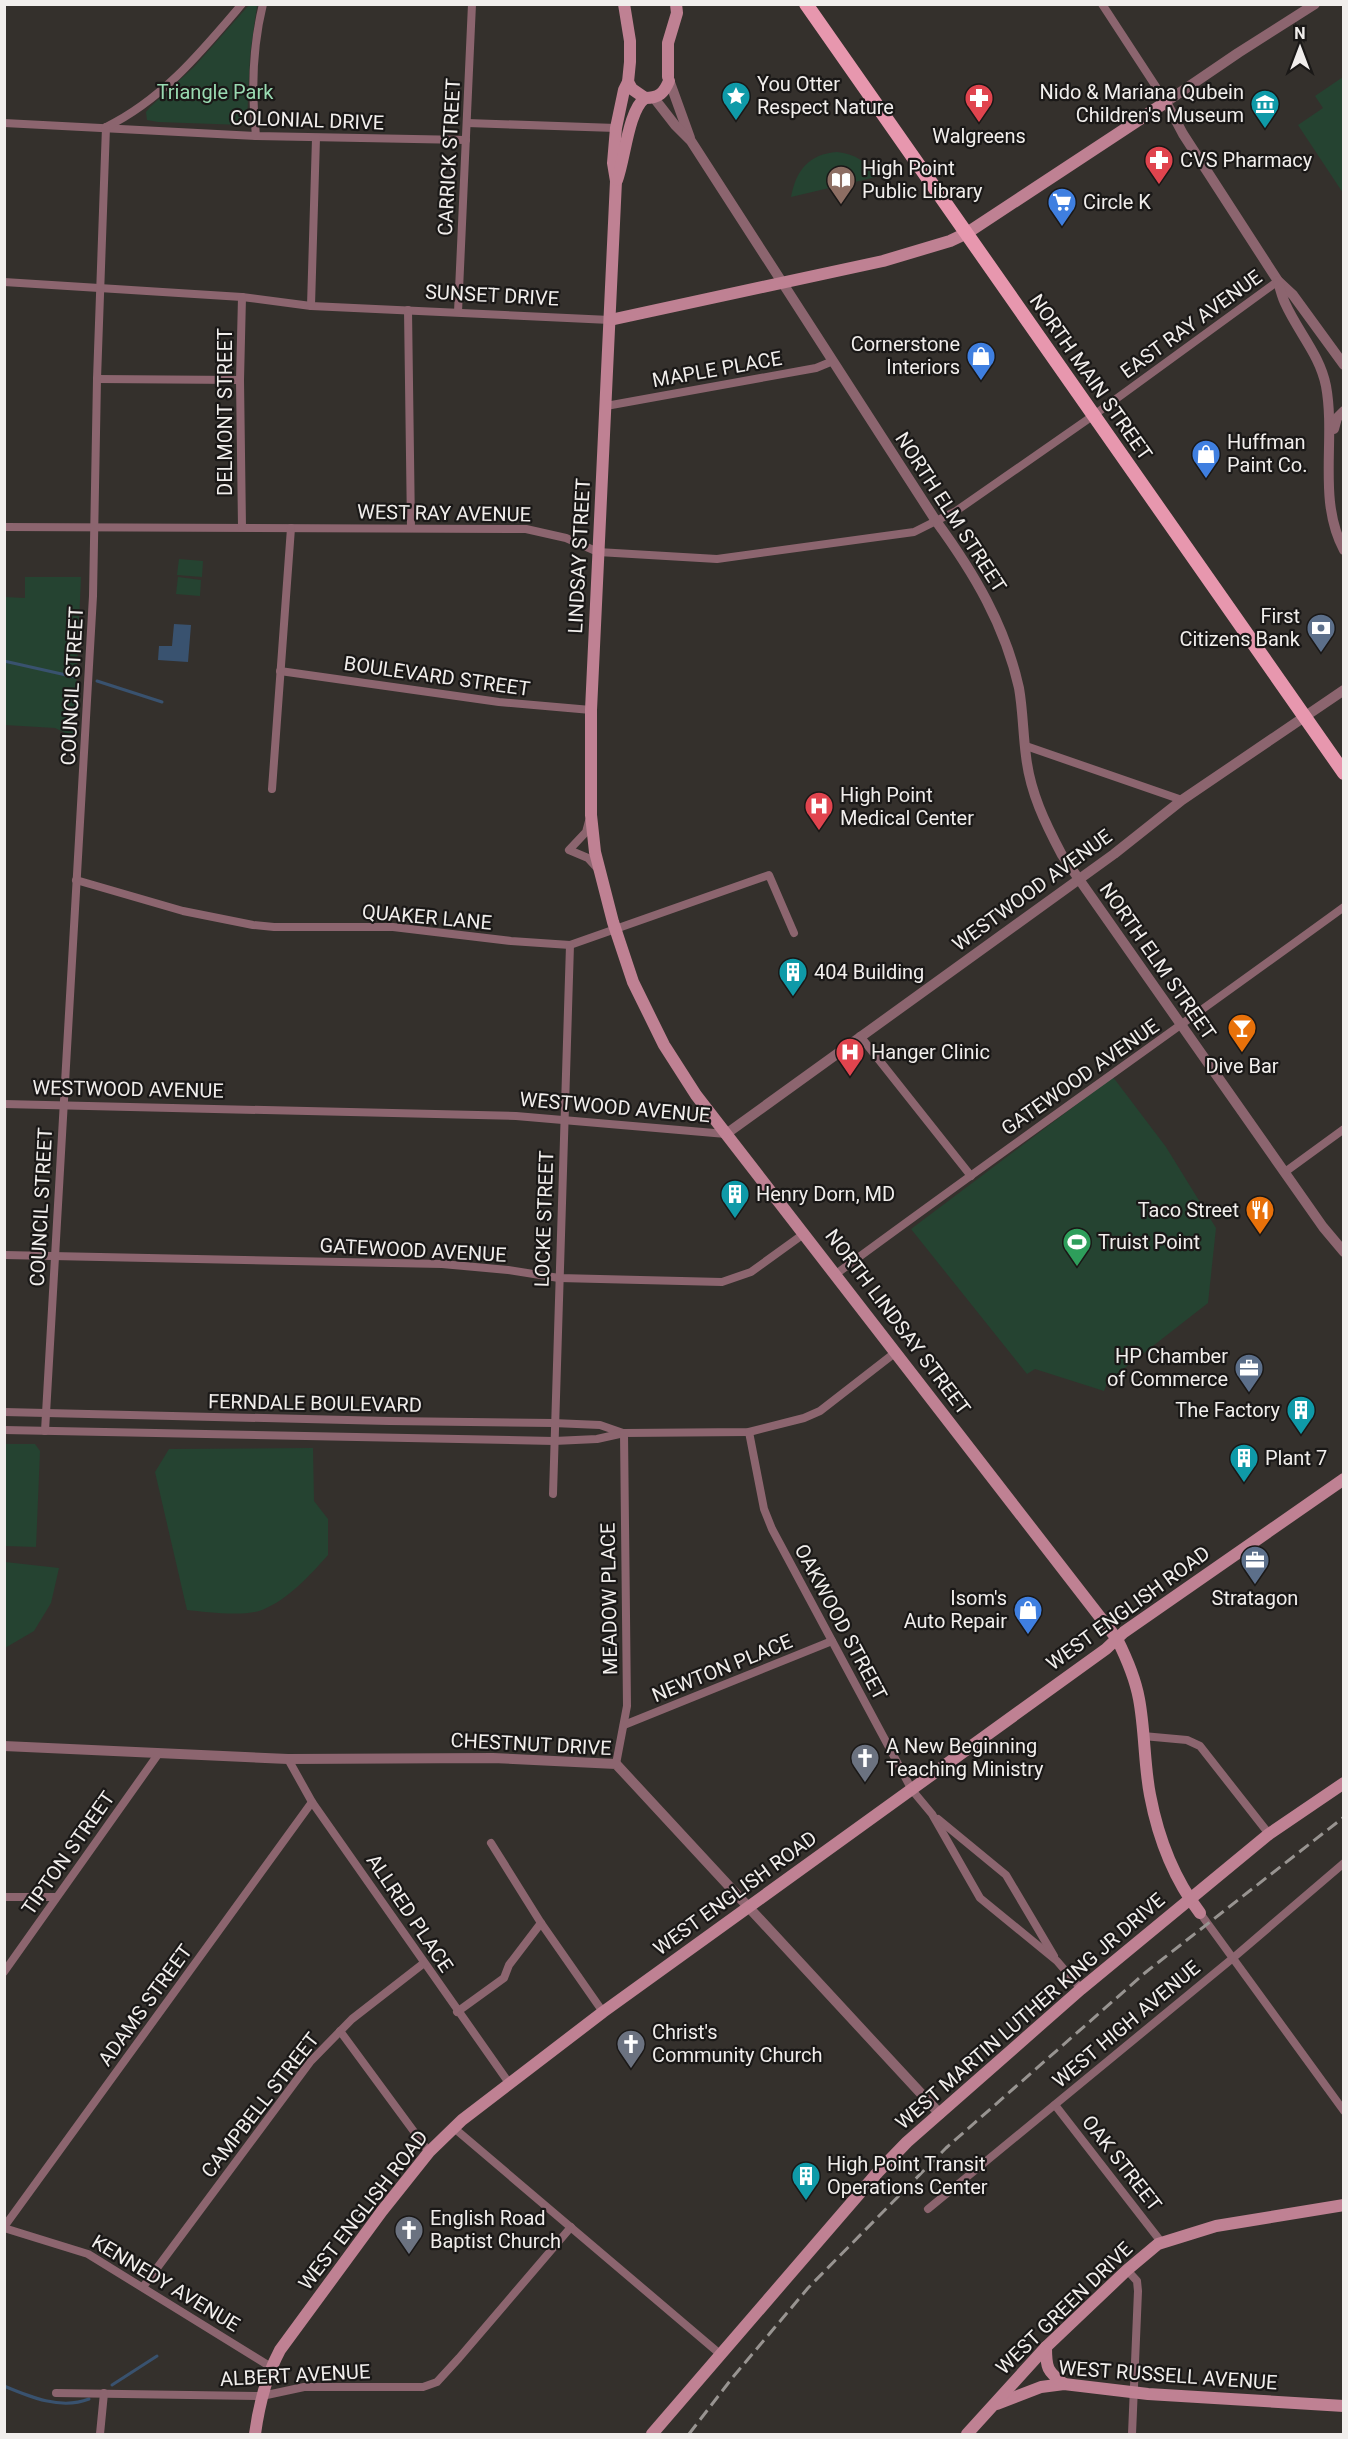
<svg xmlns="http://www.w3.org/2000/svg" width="1348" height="2439" font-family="Roboto,sans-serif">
<rect width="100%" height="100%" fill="#34302c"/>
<g fill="#254331">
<path d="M 249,5 L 257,5 L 250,55 L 247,121 L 243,125 L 158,122 L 147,120 L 146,112 L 150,107 L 194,67 Z"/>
<path d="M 1343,77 L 1343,193 L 1298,125 L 1323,108 L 1315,96 Z"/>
<path d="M 837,152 C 855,154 866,161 876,177 L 791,197 C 796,170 809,154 837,152 Z"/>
<path d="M 179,559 L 203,561 L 202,577 L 177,575 Z"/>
<path d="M 25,577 L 81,577 L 74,737 L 55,728 L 5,725 L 5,597 L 25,598 Z"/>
<path d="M 178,577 L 201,580 L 200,596 L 176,594 Z"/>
<path d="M 1113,1077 L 1166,1147 L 1216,1228 L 1208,1303 L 1108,1381 L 1104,1391 L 1035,1369 L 1027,1374 L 911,1229 Z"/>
<path d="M 5,1444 L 35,1444 L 40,1451 L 36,1547 L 5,1546 Z"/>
<path d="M 313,1448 L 314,1501 L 328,1519 L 328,1555 C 309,1576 289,1599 262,1610 C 244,1617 206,1612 187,1610 L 155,1472 L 169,1449 Z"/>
<path d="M 5,1562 L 59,1568 L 51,1603 L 34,1631 L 5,1648 Z"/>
</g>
<path fill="#39526f" d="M 174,624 L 191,625 L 188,662 L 158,660 L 159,646 L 172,646 Z"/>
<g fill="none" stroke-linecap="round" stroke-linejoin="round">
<g stroke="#39526f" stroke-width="3">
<path d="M 4,661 L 75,677"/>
<path d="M 97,681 L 162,702"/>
<path d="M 112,2385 L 157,2356"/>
<path d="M 4,2386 C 30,2397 61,2410 89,2399"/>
</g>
<g stroke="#8c656f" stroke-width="8">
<path d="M 1102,4 L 1166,102"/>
<path d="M 4,123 L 256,136 L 466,140"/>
<path d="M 467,123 L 616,128"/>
<path d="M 106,127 C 162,100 202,51 242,4"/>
<path d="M 256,136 C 251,91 252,49 263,4"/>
<path d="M 4,282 L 242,297 L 311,306 L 610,320"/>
<path d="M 311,306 L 316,138"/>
<path d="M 408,310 L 411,528"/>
<path d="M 458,312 L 472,4"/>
<path d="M 97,379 L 240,380"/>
<path d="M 606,406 L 816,368 L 833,361"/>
<path d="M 4,527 L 526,529 L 566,538 L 598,552 L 717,559 L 914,532 L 956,511 L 1094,415 L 1278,281"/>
<path d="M 242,527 L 240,380 L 242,297"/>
<path d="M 280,671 L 499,702 L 591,710"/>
<path d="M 1026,746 L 1182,800"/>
<path d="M 272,789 L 291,528"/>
<path d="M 589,821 L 586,832 L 569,850 L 588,858 L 598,869"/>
<path d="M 76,880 L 183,911 L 253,925 L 274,927 L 393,927 L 511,941 L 570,945 L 769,875 L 794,933"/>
<path d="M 860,1036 L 971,1176"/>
<path d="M 4,1104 L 516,1116 L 726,1134"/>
<path d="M 1285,1172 L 1344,1129"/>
<path d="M 4,1255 L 442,1264 L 508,1270 L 559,1278 L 722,1282 L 751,1272 L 805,1233"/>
<path d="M 836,1274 C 1004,1150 1175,1030 1344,907"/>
<path d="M 4,1412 L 389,1421 L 553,1423 L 600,1425 L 623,1433"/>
<path d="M 4,1430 L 554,1441 L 597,1439 L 624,1433 L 749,1432 L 804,1418 L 820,1411 L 896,1352"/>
<path d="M 45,1431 L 93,596 L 97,379 L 106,127"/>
<path d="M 749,1432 L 764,1509 L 772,1529 L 912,1790 L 932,1814 L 980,1898 L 1057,1961 L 1081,1989"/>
<path d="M 553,1494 L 570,945"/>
<path d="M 624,1725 L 832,1641"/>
<path d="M 1143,1736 L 1187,1740 L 1200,1746 L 1269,1834"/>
<path d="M 288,1759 L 312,1802 L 509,2083"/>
<path d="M 616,1764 L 627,1706 L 624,1433"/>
<path d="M 938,1819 L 1006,1875 L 1054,1956"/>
<path d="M 491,1843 L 541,1923 L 603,2012"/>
<path d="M 4,1897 L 55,1897"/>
<path d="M 1200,1913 L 1344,2111"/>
<path d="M 4,1972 L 159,1753"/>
<path d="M 457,2012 L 504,1978 L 509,1965 L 541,1923"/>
<path d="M 340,2031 L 429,2152"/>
<path d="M 1055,2105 L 1162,2243"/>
<path d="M 454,2128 L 720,2354"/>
<path d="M 928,2209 L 1233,1958 L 1344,1863"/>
<path d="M 4,2227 L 312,1802"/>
<path d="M 4,2228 L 88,2254 L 271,2367"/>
<path d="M 1127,2270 L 1137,2281 L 1138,2291 L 1132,2434"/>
<path d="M 143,2287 L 310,2062 L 352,2019 L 424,1963"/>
<path d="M 56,2393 L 262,2396 L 304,2387 L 423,2387 L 437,2382 L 459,2358 L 571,2227"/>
<path d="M 100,2434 L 104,2393"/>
</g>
<g stroke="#8c656f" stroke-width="10">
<path d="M 1315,4 L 1238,53 L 1166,102 L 1183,134 L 1278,281 L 1293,295 L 1344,365"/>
<path d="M 668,77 L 690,138"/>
<path d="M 654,98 L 675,125 L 691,141 L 936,521 C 974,573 1005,625 1019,688 C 1023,711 1023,734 1026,756 C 1030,792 1045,823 1062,855 L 1323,1227 L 1344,1252"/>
<path d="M 1278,281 C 1280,289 1282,297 1285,303 C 1298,332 1320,355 1326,386 C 1336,441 1317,500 1344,550"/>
<path d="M 1334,429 L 1337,418 L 1344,411"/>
<path d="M 726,1134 L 1114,854 L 1182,800 L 1344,690"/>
<path d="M 4,1746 L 288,1759 L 493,1758 L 616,1764 L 940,2114"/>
</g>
<g stroke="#bf8193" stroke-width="12">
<path d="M 624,4 L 630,41 L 630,62 L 628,82 L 624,90 L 616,128 L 613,163 L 616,181 L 591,710 L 591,815 L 595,852 L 613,922 L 633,982 L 664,1045 L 696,1095 L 1117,1639 C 1127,1659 1135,1677 1139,1699 C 1145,1731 1144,1764 1150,1795 C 1158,1837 1174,1879 1200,1913"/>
<path d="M 668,77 L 668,43 L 677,13 L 676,4"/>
<path d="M 628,82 L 632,89 L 645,98 C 659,98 664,93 669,81"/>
<path d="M 617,180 C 625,159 628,111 645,98"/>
<path d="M 610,320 L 883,261 L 950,241 L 967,233 L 1166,102"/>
<path d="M 1046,2347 C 1046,2368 1047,2371 1064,2384"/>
<path d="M 997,2404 L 1041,2387 L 1064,2384 L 1148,2394 L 1344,2406"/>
<path d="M 255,2434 C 259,2405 266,2376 280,2350 L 382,2211 L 429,2152 L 462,2120 L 603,2012 L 1106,1649 L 1124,1632 L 1344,1479"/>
<path d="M 652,2434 L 878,2172 L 907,2142 L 1081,1989 L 1269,1834 L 1344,1783"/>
<path d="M 967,2434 L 1046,2347 L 1127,2270 L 1158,2244 L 1216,2226 L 1344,2205"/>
</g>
<path stroke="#e797ae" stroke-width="14" d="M 806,4 L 1344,773"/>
<path stroke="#989491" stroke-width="3" stroke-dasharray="12 6" stroke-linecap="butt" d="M 689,2434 L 733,2377 L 808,2288 L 946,2148 L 1146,1972 L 1344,1817"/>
</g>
<defs>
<g id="sight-pin" transform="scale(1.5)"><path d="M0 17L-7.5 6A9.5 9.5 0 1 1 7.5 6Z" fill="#0f9aa8" stroke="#1a1817"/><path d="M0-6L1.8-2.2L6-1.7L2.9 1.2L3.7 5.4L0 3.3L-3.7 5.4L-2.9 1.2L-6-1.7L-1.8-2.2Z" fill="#fff"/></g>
<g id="pharmacy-pin" transform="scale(1.5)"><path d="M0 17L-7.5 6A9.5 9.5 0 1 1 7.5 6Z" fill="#e0444e" stroke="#1a1817"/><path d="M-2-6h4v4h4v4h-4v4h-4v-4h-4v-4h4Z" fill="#fff"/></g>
<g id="museum-pin" transform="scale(1.5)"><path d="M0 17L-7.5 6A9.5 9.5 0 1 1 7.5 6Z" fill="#0f9aa8" stroke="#1a1817"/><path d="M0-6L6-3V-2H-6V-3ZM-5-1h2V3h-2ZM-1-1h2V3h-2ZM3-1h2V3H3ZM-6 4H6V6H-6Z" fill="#fff"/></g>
<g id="library-pin" transform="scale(1.5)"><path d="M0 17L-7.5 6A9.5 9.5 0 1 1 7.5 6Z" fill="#8d6e63" stroke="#1a1817"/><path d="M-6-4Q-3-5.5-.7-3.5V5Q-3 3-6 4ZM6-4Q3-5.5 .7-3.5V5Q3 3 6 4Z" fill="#fff"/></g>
<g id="supermarket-pin" transform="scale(1.5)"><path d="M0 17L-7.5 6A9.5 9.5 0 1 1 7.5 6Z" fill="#3f7fe0" stroke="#1a1817"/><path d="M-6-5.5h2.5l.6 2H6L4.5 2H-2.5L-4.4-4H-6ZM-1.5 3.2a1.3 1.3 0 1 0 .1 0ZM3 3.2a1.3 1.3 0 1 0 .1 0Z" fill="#fff"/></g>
<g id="shop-pin" transform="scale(1.5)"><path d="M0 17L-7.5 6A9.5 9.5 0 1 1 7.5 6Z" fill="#3f7fe0" stroke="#1a1817"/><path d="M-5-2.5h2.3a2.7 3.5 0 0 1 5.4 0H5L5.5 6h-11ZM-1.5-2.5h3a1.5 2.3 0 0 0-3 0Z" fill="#fff"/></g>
<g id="bank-pin" transform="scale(1.5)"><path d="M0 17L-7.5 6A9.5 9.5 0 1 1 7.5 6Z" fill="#5c6f8a" stroke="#1a1817"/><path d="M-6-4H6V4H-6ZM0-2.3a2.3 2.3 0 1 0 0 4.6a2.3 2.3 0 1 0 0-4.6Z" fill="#fff"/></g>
<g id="hospital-pin" transform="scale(1.5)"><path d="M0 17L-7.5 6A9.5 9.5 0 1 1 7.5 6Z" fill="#e0444e" stroke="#1a1817"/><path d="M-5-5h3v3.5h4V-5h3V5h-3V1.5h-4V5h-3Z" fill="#fff"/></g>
<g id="building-pin" transform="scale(1.5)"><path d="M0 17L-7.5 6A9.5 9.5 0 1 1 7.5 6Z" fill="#0f9aa8" stroke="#1a1817"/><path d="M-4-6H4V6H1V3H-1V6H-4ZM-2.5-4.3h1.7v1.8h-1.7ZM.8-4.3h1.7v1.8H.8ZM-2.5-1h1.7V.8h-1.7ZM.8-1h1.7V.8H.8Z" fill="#fff"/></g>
<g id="bar-pin" transform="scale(1.5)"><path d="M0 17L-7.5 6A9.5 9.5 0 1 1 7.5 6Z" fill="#e8710a" stroke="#1a1817"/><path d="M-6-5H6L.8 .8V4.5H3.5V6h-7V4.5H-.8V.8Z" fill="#fff"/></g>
<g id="restaurant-pin" transform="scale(1.5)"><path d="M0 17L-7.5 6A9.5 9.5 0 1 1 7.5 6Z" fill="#e8710a" stroke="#1a1817"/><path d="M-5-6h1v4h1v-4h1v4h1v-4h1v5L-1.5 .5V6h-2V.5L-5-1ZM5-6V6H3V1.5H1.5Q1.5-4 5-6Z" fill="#fff"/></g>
<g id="stadium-pin" transform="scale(1.5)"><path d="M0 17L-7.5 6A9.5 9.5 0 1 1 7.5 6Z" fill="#2e9e5b" stroke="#1a1817"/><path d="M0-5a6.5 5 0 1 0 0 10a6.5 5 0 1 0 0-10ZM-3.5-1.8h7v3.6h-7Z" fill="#fff"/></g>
<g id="office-pin" transform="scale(1.5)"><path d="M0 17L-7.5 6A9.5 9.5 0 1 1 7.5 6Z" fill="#5c6f8a" stroke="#1a1817"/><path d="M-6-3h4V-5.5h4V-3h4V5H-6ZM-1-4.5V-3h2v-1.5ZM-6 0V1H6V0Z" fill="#fff"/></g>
<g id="church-pin" transform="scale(1.5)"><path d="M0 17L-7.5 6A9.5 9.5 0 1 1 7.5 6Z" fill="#6b7280" stroke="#1a1817"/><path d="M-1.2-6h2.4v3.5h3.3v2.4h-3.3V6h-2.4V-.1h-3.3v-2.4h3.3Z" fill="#fff"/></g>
</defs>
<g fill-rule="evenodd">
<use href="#sight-pin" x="736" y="96"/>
<use href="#pharmacy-pin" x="979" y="98"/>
<use href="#museum-pin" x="1265" y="104"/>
<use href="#pharmacy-pin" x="1159" y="160"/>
<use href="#library-pin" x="841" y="180"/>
<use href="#supermarket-pin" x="1062" y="202"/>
<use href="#shop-pin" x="981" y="356"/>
<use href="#shop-pin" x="1206" y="454"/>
<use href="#bank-pin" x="1321" y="628"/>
<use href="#hospital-pin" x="819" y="806"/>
<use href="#building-pin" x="793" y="972"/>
<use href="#bar-pin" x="1242" y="1028"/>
<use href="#hospital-pin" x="850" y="1052"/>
<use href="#building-pin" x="735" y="1194"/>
<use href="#restaurant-pin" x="1260" y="1210"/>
<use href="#stadium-pin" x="1077" y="1242"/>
<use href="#office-pin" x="1249" y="1368"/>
<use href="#building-pin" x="1301" y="1410"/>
<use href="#building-pin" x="1244" y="1458"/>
<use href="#office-pin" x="1255" y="1560"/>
<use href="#shop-pin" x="1028" y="1610"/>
<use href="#church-pin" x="865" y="1758"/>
<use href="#church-pin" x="631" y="2044"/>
<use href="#building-pin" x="806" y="2176"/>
<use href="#church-pin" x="409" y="2230"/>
</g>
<g text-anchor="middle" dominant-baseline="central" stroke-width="4.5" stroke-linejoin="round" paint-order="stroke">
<g font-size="20" fill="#f1eeec" stroke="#1a1817" text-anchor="start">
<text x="757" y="84">You Otter<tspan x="757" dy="23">Respect Nature</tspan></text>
<text x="1244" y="92" text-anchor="end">Nido &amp; Mariana Qubein<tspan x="1244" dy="23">Children's Museum</tspan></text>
<text x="979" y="136" text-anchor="middle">Walgreens</text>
<text x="1180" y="160">CVS Pharmacy</text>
<text x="862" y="168">High Point<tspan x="862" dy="23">Public Library</tspan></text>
<text x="1083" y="202">Circle K</text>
<text x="960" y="344" text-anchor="end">Cornerstone<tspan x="960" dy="23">Interiors</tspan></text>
<text x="1227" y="442">Huffman<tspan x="1227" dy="23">Paint Co.</tspan></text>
<text x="1300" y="616" text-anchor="end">First<tspan x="1300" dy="23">Citizens Bank</tspan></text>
<text x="840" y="795">High Point<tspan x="840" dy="23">Medical Center</tspan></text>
<text x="814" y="972">404 Building</text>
<text x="871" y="1052">Hanger Clinic</text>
<text x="1242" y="1066" text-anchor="middle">Dive Bar</text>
<text x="756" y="1194">Henry Dorn, MD</text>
<text x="1239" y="1210" text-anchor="end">Taco Street</text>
<text x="1098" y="1242">Truist Point</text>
<text x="1228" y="1356" text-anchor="end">HP Chamber<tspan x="1228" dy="23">of Commerce</tspan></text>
<text x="1280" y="1410" text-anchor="end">The Factory</text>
<text x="1265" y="1458">Plant 7</text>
<text x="1007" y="1598" text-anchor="end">Isom's<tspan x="1007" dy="23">Auto Repair</tspan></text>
<text x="1255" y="1598" text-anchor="middle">Stratagon</text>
<text x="886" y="1746">A New Beginning<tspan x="886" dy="23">Teaching Ministry</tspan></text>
<text x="652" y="2032">Christ's<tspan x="652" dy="23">Community Church</tspan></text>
<text x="827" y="2164">High Point Transit<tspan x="827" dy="23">Operations Center</tspan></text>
<text x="430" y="2218">English Road<tspan x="430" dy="23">Baptist Church</tspan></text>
</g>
<g font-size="20" fill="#99dab1" stroke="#1a1817">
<text x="215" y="92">Triangle Park</text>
</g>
<g font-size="20" fill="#f1eeec" stroke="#1a1817">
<text transform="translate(307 120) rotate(2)">COLONIAL DRIVE</text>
<text transform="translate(449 157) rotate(-87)">CARRICK STREET</text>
<text transform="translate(492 295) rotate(3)">SUNSET DRIVE</text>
<text transform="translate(1191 324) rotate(-36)">EAST RAY AVENUE</text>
<text transform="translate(717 369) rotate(-10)">MAPLE PLACE</text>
<text transform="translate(1091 377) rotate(55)">NORTH MAIN STREET</text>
<text transform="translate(225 412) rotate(-90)">DELMONT STREET</text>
<text transform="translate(951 512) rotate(57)">NORTH ELM STREET</text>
<text transform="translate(444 513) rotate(1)">WEST RAY AVENUE</text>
<text transform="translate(579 556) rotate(-87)">LINDSAY STREET</text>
<text transform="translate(437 676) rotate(8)">BOULEVARD STREET</text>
<text transform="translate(72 686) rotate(-87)">COUNCIL STREET</text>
<text transform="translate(1032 890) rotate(-36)">WESTWOOD AVENUE</text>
<text transform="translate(427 917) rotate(5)">QUAKER LANE</text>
<text transform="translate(1158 961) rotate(55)">NORTH ELM STREET</text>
<text transform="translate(1080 1077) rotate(-35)">GATEWOOD AVENUE</text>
<text transform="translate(128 1089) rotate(1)">WESTWOOD AVENUE</text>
<text transform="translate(615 1107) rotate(5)">WESTWOOD AVENUE</text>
<text transform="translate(41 1207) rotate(-87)">COUNCIL STREET</text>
<text transform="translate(544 1219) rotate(-88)">LOCKE STREET</text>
<text transform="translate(413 1250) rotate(3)">GATEWOOD AVENUE</text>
<text transform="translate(898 1322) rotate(53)">NORTH LINDSAY STREET</text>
<text transform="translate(315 1403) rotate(1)">FERNDALE BOULEVARD</text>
<text transform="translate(609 1599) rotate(-91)">MEADOW PLACE</text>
<text transform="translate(1128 1608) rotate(-36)">WEST ENGLISH ROAD</text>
<text transform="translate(841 1622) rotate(62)">OAKWOOD STREET</text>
<text transform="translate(722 1668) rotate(-22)">NEWTON PLACE</text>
<text transform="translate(531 1744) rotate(3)">CHESTNUT DRIVE</text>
<text transform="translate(68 1853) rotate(-55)">TIPTON STREET</text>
<text transform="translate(735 1893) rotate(-36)">WEST ENGLISH ROAD</text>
<text transform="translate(410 1913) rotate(56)">ALLRED PLACE</text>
<text transform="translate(145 2005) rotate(-54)">ADAMS STREET</text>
<text transform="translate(1030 2011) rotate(-41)">WEST MARTIN LUTHER KING JR DRIVE</text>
<text transform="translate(1126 2024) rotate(-40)">WEST HIGH AVENUE</text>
<text transform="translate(260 2105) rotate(-52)">CAMPBELL STREET</text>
<text transform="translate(1122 2163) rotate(52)">OAK STREET</text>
<text transform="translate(363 2210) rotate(-52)">WEST ENGLISH ROAD</text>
<text transform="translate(166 2283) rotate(31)">KENNEDY AVENUE</text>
<text transform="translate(1064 2308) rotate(-44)">WEST GREEN DRIVE</text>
<text transform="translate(295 2375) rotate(-3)">ALBERT AVENUE</text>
<text transform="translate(1168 2375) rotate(4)">WEST RUSSELL AVENUE</text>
</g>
</g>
<rect width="1348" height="2439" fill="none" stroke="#f1eeec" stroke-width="12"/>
<g transform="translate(1300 48)" stroke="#1a1817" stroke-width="4.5" paint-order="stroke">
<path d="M0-4.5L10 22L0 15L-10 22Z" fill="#f1eeec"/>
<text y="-9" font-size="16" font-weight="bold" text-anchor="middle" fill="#f1eeec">N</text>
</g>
</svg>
